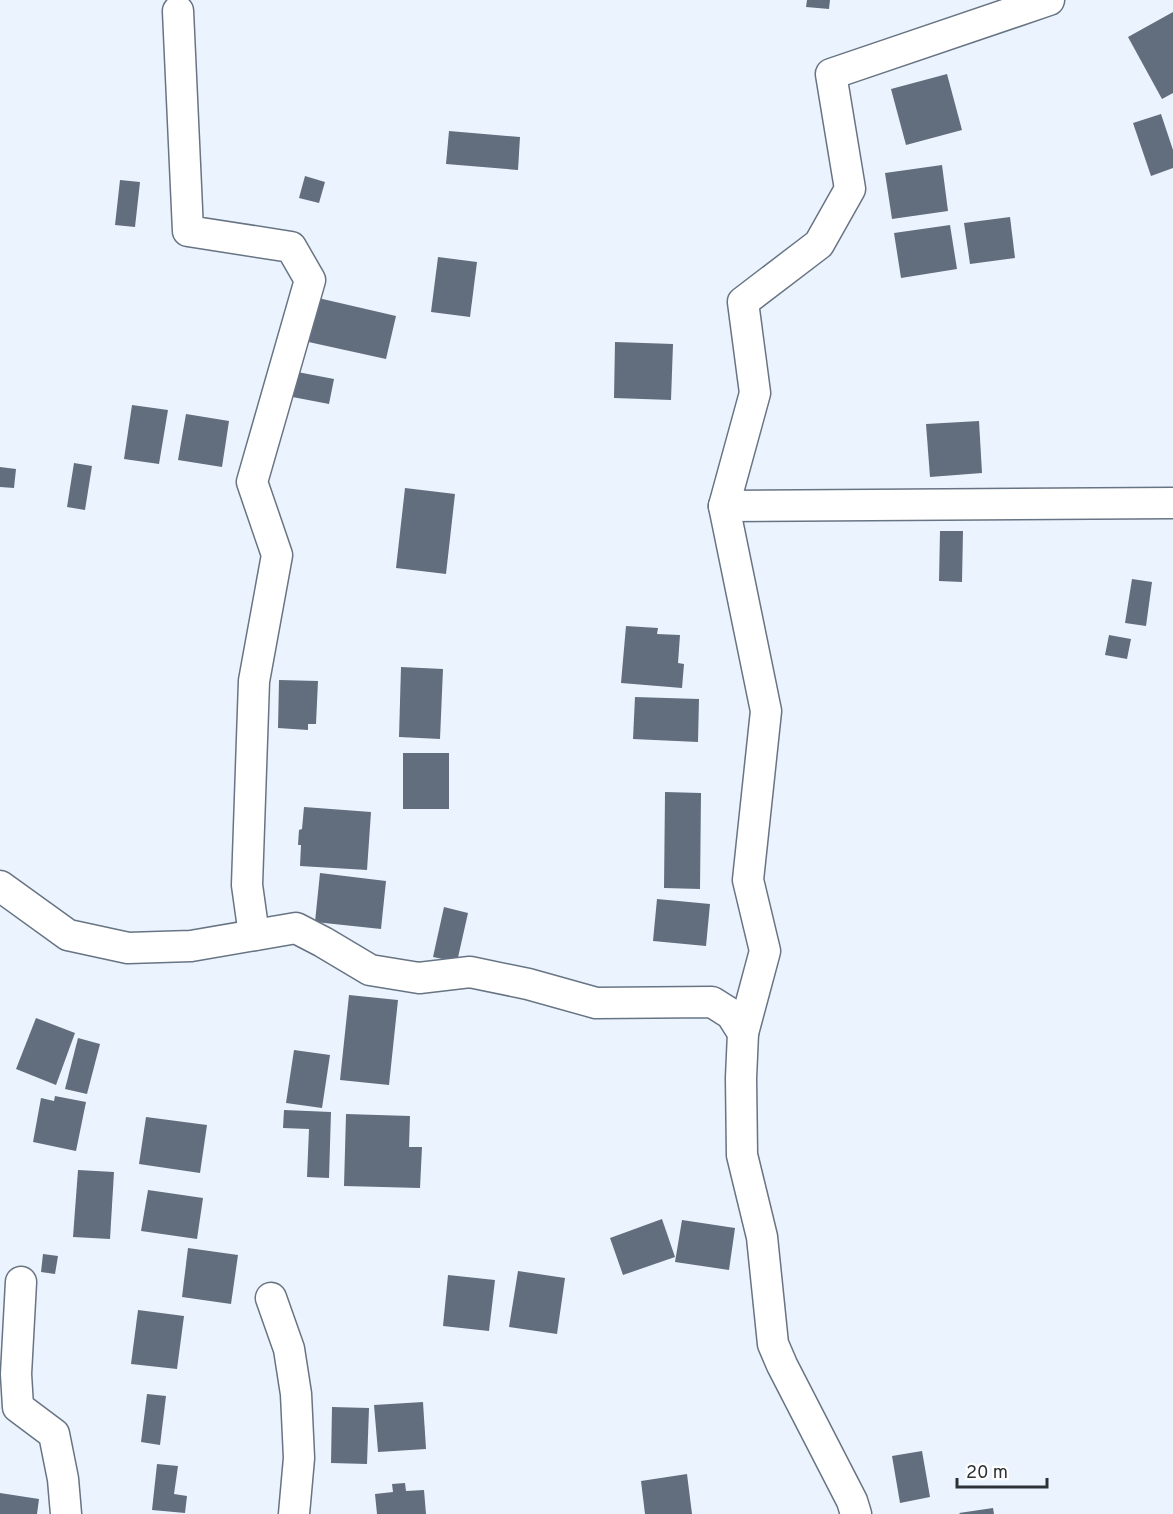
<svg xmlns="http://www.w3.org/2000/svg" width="1173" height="1514" font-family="Overpass,sans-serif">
<rect width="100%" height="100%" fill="#ebf4fe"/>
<g fill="#626e7d">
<path d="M 807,0 L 830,0 L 829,9 L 806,7 Z"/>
<path d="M 1173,12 L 1173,93 L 1162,99 L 1128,37 Z"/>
<path d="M 947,74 L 962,130 L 906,145 L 891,89 Z"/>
<path d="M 1161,114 L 1173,150 L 1173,168 L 1151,176 L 1133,123 Z"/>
<path d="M 449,131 L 520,137 L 518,170 L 446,164 Z"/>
<path d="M 942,165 L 948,211 L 892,219 L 885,173 Z"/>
<path d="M 305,176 L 325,182 L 319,203 L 299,198 Z"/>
<path d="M 120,180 L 140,182 L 135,227 L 115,225 Z"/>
<path d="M 1010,217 L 1015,258 L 970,264 L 964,223 Z"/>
<path d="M 950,225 L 957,269 L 901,278 L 894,233 Z"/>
<path d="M 438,257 L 477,262 L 470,317 L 431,312 Z"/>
<path d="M 314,297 L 396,316 L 386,359 L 304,341 Z"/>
<path d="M 615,342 L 673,344 L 671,400 L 614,398 Z"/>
<path d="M 287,370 L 334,379 L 329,404 L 282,395 Z"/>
<path d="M 132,405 L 168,410 L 159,464 L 124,459 Z"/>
<path d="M 186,414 L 229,421 L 222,467 L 178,460 Z"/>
<path d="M 979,421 L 982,473 L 930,477 L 926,424 Z"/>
<path d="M 74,463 L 92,466 L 85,510 L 67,507 Z"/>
<path d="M 0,467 L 16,469 L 14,488 L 0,487 Z"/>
<path d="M 405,488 L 455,494 L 446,574 L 396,568 Z"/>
<path d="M 940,531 L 963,531 L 962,582 L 939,581 Z"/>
<path d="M 1132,579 L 1152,582 L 1146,626 L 1125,623 Z"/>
<path d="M 626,626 L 658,628 L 657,634 L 680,635 L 678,663 L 684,664 L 682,688 L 621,683 Z"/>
<path d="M 1109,635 L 1131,639 L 1127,659 L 1105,655 Z"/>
<path d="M 401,667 L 443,669 L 440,739 L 399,737 Z"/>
<path d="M 279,680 L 318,681 L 316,724 L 308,724 L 308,730 L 278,728 Z"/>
<path d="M 635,697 L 699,699 L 698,742 L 633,739 Z"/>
<rect x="403" y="753" width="46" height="56"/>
<path d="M 665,792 L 701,793 L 700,889 L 664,888 Z"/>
<path d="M 304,807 L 371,812 L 367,870 L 300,866 L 301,845 L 298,845 L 299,830 L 302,829 Z"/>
<path d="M 320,873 L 386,881 L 381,929 L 315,922 Z"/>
<path d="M 657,899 L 710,904 L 706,946 L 653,941 Z"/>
<path d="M 444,907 L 468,913 L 457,962 L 433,957 Z"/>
<path d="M 349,995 L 398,1000 L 389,1085 L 340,1080 Z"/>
<path d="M 36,1018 L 75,1033 L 56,1085 L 16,1069 Z"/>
<path d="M 78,1038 L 100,1044 L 87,1094 L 65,1089 Z"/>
<path d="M 294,1050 L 330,1055 L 322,1108 L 286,1103 Z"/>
<path d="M 55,1096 L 86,1102 L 76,1151 L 33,1142 L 41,1098 L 54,1101 Z"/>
<path d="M 284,1110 L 331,1112 L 329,1178 L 307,1177 L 309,1129 L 283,1128 Z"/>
<path d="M 346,1114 L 410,1116 L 409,1147 L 422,1147 L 420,1188 L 344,1186 Z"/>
<path d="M 146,1117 L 207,1125 L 200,1173 L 139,1164 Z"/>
<path d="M 78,1170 L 114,1172 L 110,1239 L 73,1237 Z"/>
<path d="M 148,1190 L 203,1198 L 197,1239 L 141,1231 Z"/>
<path d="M 662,1219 L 675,1257 L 623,1275 L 610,1238 Z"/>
<path d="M 682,1220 L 735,1228 L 729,1270 L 675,1262 Z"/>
<path d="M 188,1248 L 238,1255 L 231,1304 L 182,1297 Z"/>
<path d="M 43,1254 L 58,1256 L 55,1274 L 41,1272 Z"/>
<path d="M 518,1271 L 565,1278 L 557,1334 L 509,1327 Z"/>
<path d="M 448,1275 L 495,1280 L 489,1331 L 443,1326 Z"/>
<path d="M 138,1310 L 184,1316 L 177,1369 L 131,1364 Z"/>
<path d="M 147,1394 L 166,1396 L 160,1445 L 141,1442 Z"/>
<path d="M 423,1402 L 426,1449 L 378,1452 L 374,1405 Z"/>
<path d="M 332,1407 L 369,1408 L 367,1464 L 331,1463 Z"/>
<path d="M 922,1451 L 930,1497 L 900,1503 L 892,1456 Z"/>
<path d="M 157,1464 L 178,1466 L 174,1494 L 187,1496 L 185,1513 L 152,1510 Z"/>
<path d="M 687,1474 L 692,1514 L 645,1514 L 641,1481 Z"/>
<path d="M 405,1483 L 406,1491 L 424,1490 L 426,1514 L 377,1514 L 375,1494 L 393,1492 L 392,1484 Z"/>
<path d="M 0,1493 L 39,1499 L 37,1514 L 0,1514 Z"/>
<path d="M 993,1508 L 994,1514 L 960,1514 L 959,1513 Z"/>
</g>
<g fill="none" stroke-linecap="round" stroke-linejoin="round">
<g stroke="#677483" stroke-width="33">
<g id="minor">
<path d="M 178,11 L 188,231 L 291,247 L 310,280 L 252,482 L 277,555 L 254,681 L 247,885 L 254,935"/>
<path d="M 724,506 L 1173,503"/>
<path d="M 0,886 L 68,935 L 128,948 L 191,946 L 296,928 L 323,942 L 370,970 L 419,978 L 470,972 L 528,984 L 596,1003 L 712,1002 L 731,1014 L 743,1033 L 741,1078 L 742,1155 L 762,1237 L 773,1344 L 782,1365 L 852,1501 L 856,1514"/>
<path d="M 743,1033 L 765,951 L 748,880 L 766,711 L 724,506 L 755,393 L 743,302 L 819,244 L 850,189 L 831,74 L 1049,0"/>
<path d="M 21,1282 L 16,1374 L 18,1407 L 54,1434 L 63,1479 L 66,1514"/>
<path d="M 271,1298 L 289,1349 L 296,1394 L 299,1458 L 294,1514"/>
</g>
</g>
<use href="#minor" stroke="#fff" stroke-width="30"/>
</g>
<path d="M957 1478v9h90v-9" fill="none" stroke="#2d3238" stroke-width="3"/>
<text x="966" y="1478" font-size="18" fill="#2d3238" stroke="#ffffff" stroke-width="4.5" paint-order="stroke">20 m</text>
</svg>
